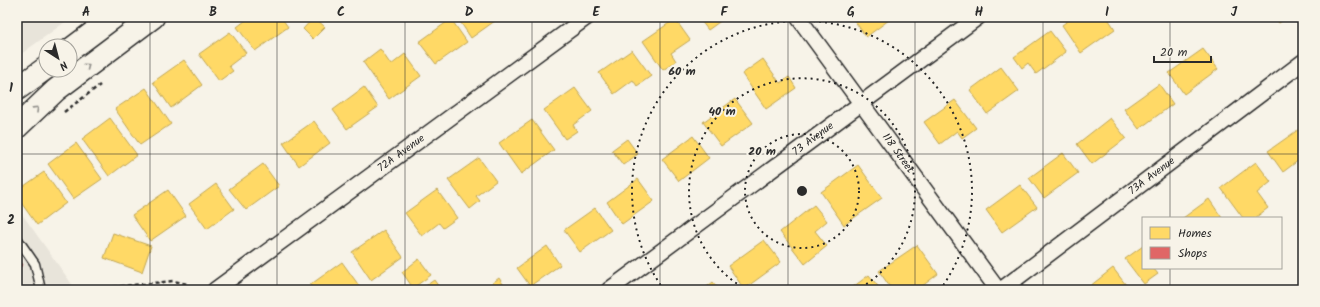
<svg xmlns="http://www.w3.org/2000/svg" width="1320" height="307" font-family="Kalam,sans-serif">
<rect width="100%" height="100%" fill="#f7f3e8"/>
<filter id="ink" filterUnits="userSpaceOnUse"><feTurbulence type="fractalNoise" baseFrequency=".025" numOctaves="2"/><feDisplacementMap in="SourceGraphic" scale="8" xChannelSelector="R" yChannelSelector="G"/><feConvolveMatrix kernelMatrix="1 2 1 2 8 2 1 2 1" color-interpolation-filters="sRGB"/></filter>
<g filter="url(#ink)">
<g fill="#e8e4da">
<path d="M 17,17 L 72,17 L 17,57 Z"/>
<path d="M 17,207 L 76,290 L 17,290 Z"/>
</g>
<g fill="#ffd966" stroke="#bfa554">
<path d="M 250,17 L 281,17 L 288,27 L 255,51 L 237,27 Z"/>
<path d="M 314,17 L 325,27 L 313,39 L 303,29 Z"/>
<path d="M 457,17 L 498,17 L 499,18 L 471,38 Z"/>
<path d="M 698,17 L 726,17 L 708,30 Z"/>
<path d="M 852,17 L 893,17 L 866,37 Z"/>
<path d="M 1073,17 L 1107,17 L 1115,29 L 1081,53 L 1062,25 Z"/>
<path d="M 1274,17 L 1287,17 L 1279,23 Z"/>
<path d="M 451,19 L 467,42 L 436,64 L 419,42 Z"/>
<path d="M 675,19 L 690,40 L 671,53 L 676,61 L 663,70 L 643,41 Z"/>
<path d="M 1050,31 L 1066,52 L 1036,74 L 1028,63 L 1022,68 L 1014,57 Z"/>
<path d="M 230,32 L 246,53 L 229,66 L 233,71 L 219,81 L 199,54 Z"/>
<path d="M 380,49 L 391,65 L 405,54 L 421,76 L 389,99 L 363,62 Z"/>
<path d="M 1203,49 L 1218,69 L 1184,94 L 1169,73 Z"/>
<path d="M 632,50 L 651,76 L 637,86 L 633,80 L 614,94 L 599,73 Z"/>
<path d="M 763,59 L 780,83 L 789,77 L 796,88 L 766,109 L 742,74 Z"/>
<path d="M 184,60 L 202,85 L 171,108 L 153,82 Z"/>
<path d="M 1001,67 L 1019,91 L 987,114 L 970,90 Z"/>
<path d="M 1159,84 L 1173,104 L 1139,129 L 1124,109 Z"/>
<path d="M 364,87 L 378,107 L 347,129 L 333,110 Z"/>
<path d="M 146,88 L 171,124 L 140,145 L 115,109 Z"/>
<path d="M 575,88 L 592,111 L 573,125 L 577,131 L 565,139 L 544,110 Z"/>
<path d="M 735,99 L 753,123 L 721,146 L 703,122 Z"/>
<path d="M 955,100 L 976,128 L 962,138 L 957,131 L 940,144 L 924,122 Z"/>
<path d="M 110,118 L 137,155 L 109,176 L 82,139 Z"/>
<path d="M 1110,118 L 1126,138 L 1092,164 L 1077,144 Z"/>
<path d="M 532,120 L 554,150 L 521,174 L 499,143 Z"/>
<path d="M 314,121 L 330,143 L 299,166 L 283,143 Z"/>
<path d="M 1302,127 L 1303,129 L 1303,157 L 1283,172 L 1268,151 Z"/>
<path d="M 693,136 L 709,158 L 679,181 L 662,159 Z"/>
<path d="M 627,139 L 638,154 L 623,165 L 612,150 Z"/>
<path d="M 76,143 L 102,179 L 73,199 L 48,164 Z"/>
<path d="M 1063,153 L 1078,173 L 1044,198 L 1029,178 Z"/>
<path d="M 479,158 L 496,181 L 476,196 L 480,201 L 470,209 L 448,180 Z"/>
<path d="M 1256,162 L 1271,182 L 1257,193 L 1268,208 L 1255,218 L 1243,218 L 1221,188 Z"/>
<path d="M 263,164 L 279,186 L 246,210 L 229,189 Z"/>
<path d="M 858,165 L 882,198 L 844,225 L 821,192 Z"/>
<path d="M 44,172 L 66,203 L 37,225 L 17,197 L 17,191 Z"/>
<path d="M 638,179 L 654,201 L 622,224 L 607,202 Z"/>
<path d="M 216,184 L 234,209 L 207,229 L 189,204 Z"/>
<path d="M 1020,185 L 1037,207 L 1002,232 L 986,210 Z"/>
<path d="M 168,190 L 186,216 L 150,241 L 132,215 Z"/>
<path d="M 437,190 L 457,218 L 443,228 L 439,223 L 422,236 L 405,213 Z"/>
<path d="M 1209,199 L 1222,218 L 1183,218 Z"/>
<path d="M 814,205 L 827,221 L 815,231 L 827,246 L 805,264 L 780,232 Z"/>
<path d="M 595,208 L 611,230 L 580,252 L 564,230 Z"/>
<path d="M 384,230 L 403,257 L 371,280 L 352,252 Z"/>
<path d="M 113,233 L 151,246 L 142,272 L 104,258 Z"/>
<path d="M 764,240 L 781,262 L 744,289 L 728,266 Z"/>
<path d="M 917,245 L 938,274 L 917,290 L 892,290 L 879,271 Z"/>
<path d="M 547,246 L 560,265 L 530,286 L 517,268 Z"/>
<path d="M 1143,246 L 1143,268 L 1156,268 L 1154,269 L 1158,274 L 1144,284 L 1125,259 Z"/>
<path d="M 419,259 L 431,275 L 413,288 L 402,272 Z"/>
<path d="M 342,262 L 360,287 L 356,290 L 314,290 L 310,285 Z"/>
<path d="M 1113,268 L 1129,289 L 1085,290 Z"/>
<path d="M 869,275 L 881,290 L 849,290 Z"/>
<path d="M 499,278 L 507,290 L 483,290 Z"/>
<path d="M 434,280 L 441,290 L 420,290 Z"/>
<path d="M 713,282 L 719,290 L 703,290 Z"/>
</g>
<path fill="#e06666" stroke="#aa5454" d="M 17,256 L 23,265 L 17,269 Z"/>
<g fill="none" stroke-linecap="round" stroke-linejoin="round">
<g stroke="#2b2b2b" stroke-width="11">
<path id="lane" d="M 17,238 L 35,264 L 41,290"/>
</g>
<g stroke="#2b2b2b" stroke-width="18">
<g id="street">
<path id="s1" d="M 798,17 L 998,290"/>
<path id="s2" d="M 215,290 L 587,17"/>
<path id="s3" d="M 609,290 L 978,17"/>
<path id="s4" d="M 1001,290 L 1303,62"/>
</g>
</g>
<g stroke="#2b2b2b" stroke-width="25">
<g id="secondary">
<path d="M 70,50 L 114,17"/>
<path d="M 17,89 L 46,68"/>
<path d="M 17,127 L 56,90 L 153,17"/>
</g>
</g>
<g stroke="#2b2b2b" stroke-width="2.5" stroke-dasharray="4 3" stroke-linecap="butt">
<path d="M 64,112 L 100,85"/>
<path d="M 85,290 L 173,281 L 188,284"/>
</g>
<use href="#lane" stroke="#f7f3e8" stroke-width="8"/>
<use href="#street" stroke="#f7f3e8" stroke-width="15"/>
<use href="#secondary" stroke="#f7f3e8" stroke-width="22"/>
</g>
<defs><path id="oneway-chevron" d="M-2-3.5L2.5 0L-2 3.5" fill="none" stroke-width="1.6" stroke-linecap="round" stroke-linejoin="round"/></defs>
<g stroke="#918f8a">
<use href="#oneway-chevron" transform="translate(87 66) rotate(-37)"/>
<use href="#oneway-chevron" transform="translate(36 109) rotate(-44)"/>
</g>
</g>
<path fill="none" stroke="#2b2b2b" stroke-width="1" stroke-opacity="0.55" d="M 150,17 L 150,290M 277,17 L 277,290M 405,17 L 405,290M 532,17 L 532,290M 660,17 L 660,290M 788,17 L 788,290M 915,17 L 915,290M 1043,17 L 1043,290M 1170,17 L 1170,218M 17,154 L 1303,154M 1170,268 L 1170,290"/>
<g fill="none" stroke="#2b2b2b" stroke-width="2" stroke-dasharray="2 4">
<circle cx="802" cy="191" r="57"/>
<path d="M747 290A113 113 0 1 1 857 290"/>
<path d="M664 290A170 170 0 1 1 940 290"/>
</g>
<g text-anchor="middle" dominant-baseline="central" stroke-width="4" stroke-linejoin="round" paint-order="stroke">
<g font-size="11" fill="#2b2b2b" stroke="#f7f3e8">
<text stroke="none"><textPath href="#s3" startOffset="254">73 Avenue</textPath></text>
<text stroke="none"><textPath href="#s2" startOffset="231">72A Avenue</textPath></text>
<text stroke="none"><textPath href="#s1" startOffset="169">118 Street</textPath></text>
<text stroke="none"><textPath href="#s4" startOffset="189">73A Avenue</textPath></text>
</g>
</g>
<circle cx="802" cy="191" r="6" fill="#2b2b2b" stroke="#f7f3e8" stroke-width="2"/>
<g font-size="12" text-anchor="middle" font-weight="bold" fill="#2b2b2b" stroke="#f7f3e8" stroke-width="4" stroke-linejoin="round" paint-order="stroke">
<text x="682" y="75">60 m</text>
<text x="722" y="115">40 m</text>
<text x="762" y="155">20 m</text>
</g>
<rect width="1320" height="307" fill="none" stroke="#f7f3e8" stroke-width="44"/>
<rect x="1142" y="217" width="140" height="52" fill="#f7f3e8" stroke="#a5a39c"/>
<rect x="1150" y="227" width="20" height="12" fill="#ffd966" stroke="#a5a39c"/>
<text x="1178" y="237" font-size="12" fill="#2b2b2b">Homes</text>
<rect x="1150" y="247" width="20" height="12" fill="#e06666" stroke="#a5a39c"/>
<text x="1178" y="257" font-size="12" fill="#2b2b2b">Shops</text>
<g transform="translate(58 58) rotate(144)"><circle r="19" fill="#f7f3e8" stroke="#a5a39c"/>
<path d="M0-3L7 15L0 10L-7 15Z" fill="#2b2b2b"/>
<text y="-6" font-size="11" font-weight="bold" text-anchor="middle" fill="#2b2b2b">N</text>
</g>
<path d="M1154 56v6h57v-6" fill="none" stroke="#2b2b2b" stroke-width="2"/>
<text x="1160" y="56" font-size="12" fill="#2b2b2b" stroke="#f7f3e8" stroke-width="3" paint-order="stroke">20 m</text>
<rect x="22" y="22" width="1276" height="263" fill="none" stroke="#2b2b2b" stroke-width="1.5"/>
<g font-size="13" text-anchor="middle" font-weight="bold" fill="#2b2b2b">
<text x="86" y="16">A</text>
<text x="213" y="16">B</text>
<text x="341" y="16">C</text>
<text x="469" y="16">D</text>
<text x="596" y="16">E</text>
<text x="724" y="16">F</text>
<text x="851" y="16">G</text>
<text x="979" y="16">H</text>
<text x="1107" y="16">I</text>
<text x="1234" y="16">J</text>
<text x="11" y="92">1</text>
<text x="11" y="224">2</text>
</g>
</svg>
